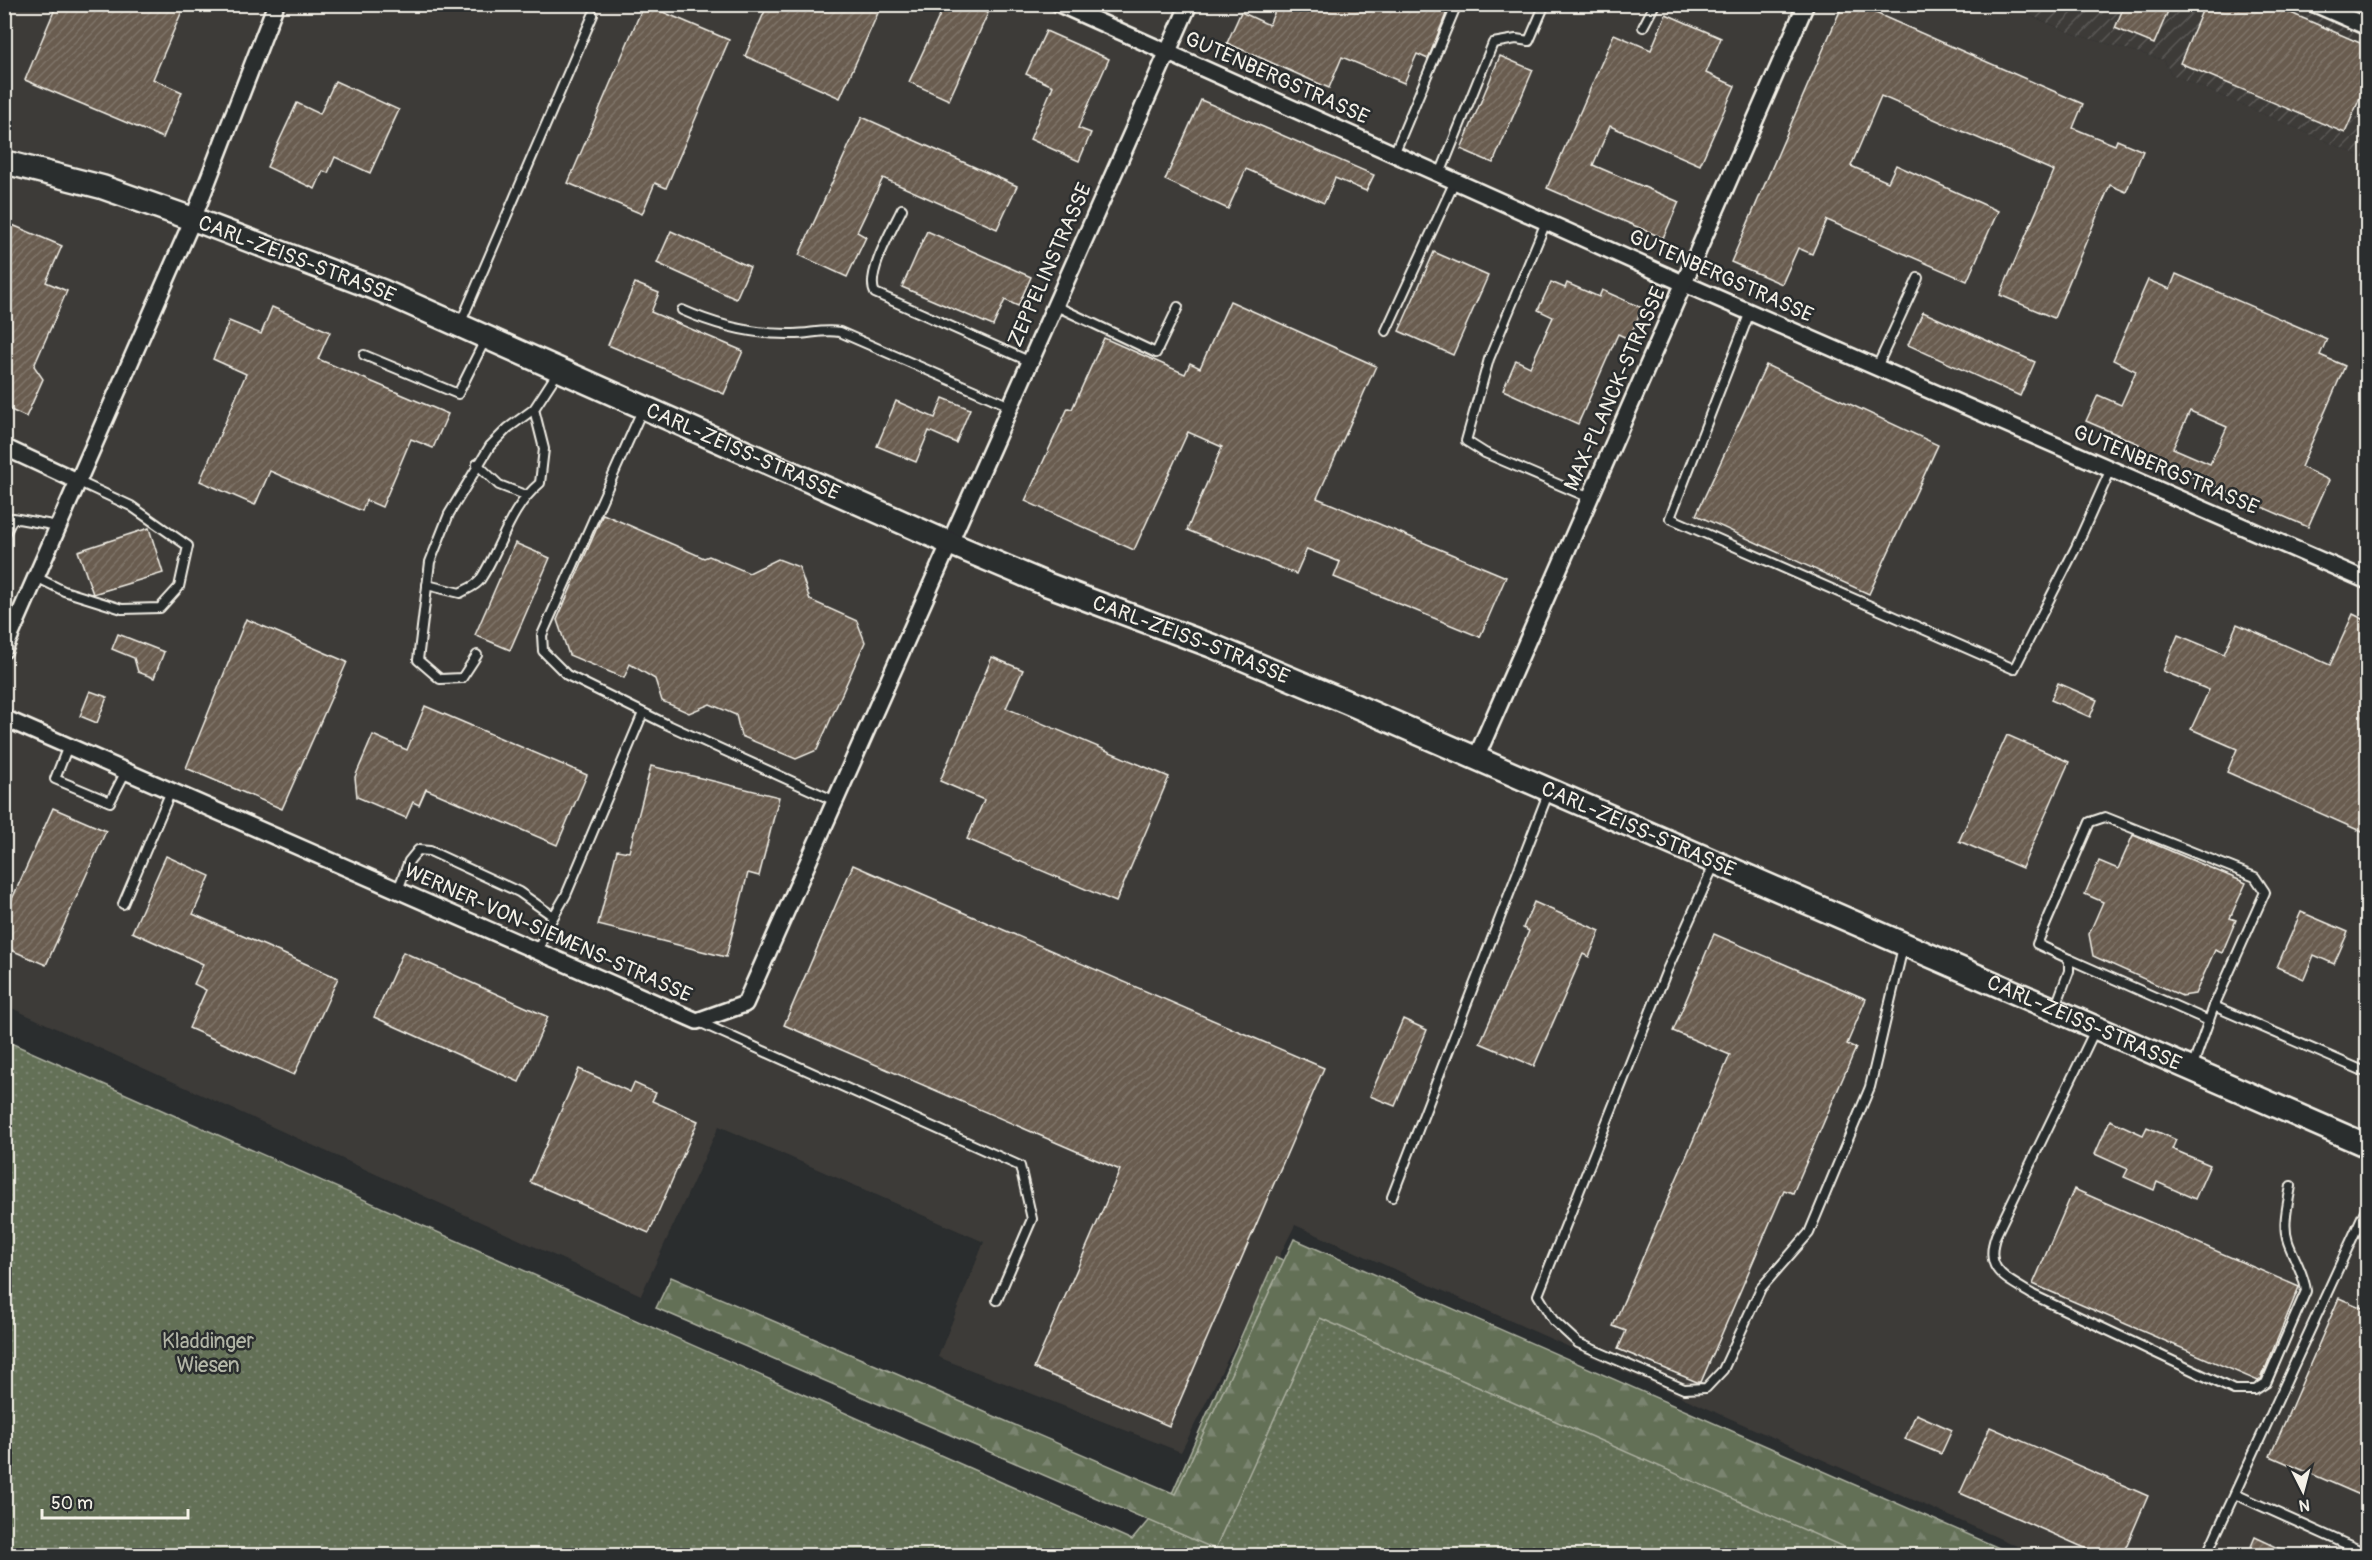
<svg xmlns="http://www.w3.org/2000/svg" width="2372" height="1560" font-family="Pangolin,sans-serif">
<defs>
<pattern id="industrial-furrows" width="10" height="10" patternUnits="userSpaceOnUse" patternTransform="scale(1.5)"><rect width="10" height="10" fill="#3d3b38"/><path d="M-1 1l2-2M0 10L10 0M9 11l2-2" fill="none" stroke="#5a5855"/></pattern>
<pattern id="grass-dots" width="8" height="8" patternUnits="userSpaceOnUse" patternTransform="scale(1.5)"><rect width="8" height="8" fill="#636f57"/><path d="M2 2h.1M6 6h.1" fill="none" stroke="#7a846f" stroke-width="1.8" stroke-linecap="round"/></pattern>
<pattern id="forest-firs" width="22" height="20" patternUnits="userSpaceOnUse" patternTransform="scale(1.5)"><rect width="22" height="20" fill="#636f57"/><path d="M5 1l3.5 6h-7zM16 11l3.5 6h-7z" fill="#7a846f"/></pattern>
<pattern id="building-hatch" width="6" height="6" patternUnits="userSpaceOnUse" patternTransform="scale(1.5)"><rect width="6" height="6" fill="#695c50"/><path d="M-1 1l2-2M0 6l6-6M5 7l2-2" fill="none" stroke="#7f7469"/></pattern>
</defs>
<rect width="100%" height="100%" fill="#2a2d2e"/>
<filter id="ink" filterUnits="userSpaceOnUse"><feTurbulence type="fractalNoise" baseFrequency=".0167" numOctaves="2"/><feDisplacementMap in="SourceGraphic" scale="12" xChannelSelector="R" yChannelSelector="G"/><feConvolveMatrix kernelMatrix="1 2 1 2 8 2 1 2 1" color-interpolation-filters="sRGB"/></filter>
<g filter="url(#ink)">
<path fill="#3d3b38" d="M 5,5 L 2005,5 L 2074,34 L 2164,60 L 2171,74 L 2367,159 L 2367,1555 L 2037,1555 L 1295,1225 L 1181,1452 L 938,1357 L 984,1242 L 719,1126 L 641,1295 L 5,1005 Z"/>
<path fill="url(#industrial-furrows)" d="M 2006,5 L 2367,5 L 2367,159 L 2171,74 L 2164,60 L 2074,34 Z"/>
<path fill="url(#grass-dots)" stroke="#acb0a0" stroke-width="1.5" d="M 4,1040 L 1132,1540 L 1173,1491 L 1276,1257 L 1951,1555 L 5,1555 Z"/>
<path fill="url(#forest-firs)" stroke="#acb0a0" stroke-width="1.5" d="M 1294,1239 L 2015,1555 L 1862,1555 L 1320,1318 L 1215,1549 L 656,1308 L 671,1277 L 1175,1494 Z"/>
<g fill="url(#building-hatch)" stroke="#f4f1e8" stroke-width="1.5" fill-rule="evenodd">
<path d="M 57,4 L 185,4 L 153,79 L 182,92 L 163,138 L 25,80 Z"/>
<path d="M 644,4 L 729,40 L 666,188 L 655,183 L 642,214 L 568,183 Z"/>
<path d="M 768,4 L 882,4 L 840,98 L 745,56 Z"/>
<path d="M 945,4 L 969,4 L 988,13 L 949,100 L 909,82 Z"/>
<path d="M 1278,4 L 1450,4 L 1428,59 L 1417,54 L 1404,83 L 1342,57 L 1329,88 L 1227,43 L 1241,12 L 1269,25 Z"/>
<path d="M 1843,4 L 1855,4 L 2083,104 L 2073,128 L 2115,145 L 2117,140 L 2143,151 L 2126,192 L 2110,185 L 2054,318 L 2000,295 L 2054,171 L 1881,96 L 1851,166 L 1888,182 L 1896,165 L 1998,211 L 1967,281 L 1827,220 L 1812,254 L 1798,248 L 1782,284 L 1731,262 Z"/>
<path d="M 2125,4 L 2171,4 L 2154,44 L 2115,28 Z"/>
<path d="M 2205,4 L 2270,4 L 2367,46 L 2367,81 L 2345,133 L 2180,63 Z"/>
<path d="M 1666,14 L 1721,38 L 1706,73 L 1735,86 L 1700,165 L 1610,126 L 1593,165 L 1679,202 L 1663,238 L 1547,188 L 1614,34 L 1651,50 Z"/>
<path d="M 1046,31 L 1109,59 L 1078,128 L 1091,133 L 1079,161 L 1030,139 L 1053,86 L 1026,74 Z"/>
<path d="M 1500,56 L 1533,70 L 1493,163 L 1461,149 Z"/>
<path d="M 335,81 L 399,110 L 370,173 L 335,157 L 328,173 L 323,171 L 315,189 L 267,167 L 297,103 L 320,114 Z"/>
<path d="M 1201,100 L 1374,175 L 1366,191 L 1335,178 L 1324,203 L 1246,169 L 1228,209 L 1165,180 Z"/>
<path d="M 862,117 L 1017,186 L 997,229 L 883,178 L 857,232 L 866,237 L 847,277 L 799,255 Z"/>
<path d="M 10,224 L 62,246 L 46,282 L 67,291 L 34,366 L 43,379 L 26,417 L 4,407 L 4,237 Z"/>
<path d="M 671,231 L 750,267 L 736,299 L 657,263 Z"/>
<path d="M 927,231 L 1031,277 L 1018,306 L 1005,300 L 993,326 L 902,287 Z"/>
<path d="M 1434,252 L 1488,276 L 1453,355 L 1399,331 Z"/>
<path d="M 2176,274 L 2327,339 L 2320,355 L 2345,366 L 2301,467 L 2329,480 L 2308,527 L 2136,452 L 2139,444 L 2086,421 L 2098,395 L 2121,405 L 2136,371 L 2113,360 L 2148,280 L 2170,289 ZM 2190,411 L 2227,427 L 2210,464 L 2173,448 Z"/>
<path d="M 1551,282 L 1565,288 L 1567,283 L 1599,297 L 1602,290 L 1642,308 L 1629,339 L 1618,334 L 1578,424 L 1503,390 L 1516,360 L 1530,367 L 1553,317 L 1538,310 Z"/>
<path d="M 635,283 L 659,293 L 651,312 L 743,351 L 724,394 L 608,345 Z"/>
<path d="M 1230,301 L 1376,366 L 1317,498 L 1506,577 L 1480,637 L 1334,577 L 1340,562 L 1307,549 L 1296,574 L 1187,530 L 1222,447 L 1188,432 L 1134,550 L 1025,501 L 1068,408 L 1072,409 L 1104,338 L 1185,374 L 1190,363 L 1200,368 Z"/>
<path d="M 272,307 L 330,332 L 318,359 L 448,414 L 433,448 L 411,439 L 382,507 L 366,500 L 362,511 L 270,471 L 255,505 L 200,481 L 246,374 L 213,359 L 229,321 L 261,334 Z"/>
<path d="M 1923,312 L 2035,362 L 2020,396 L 1908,345 Z"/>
<path d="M 1766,365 L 1938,445 L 1869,594 L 1696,515 Z"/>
<path d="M 943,398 L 970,409 L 956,443 L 929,431 L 916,462 L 877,446 L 896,401 L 935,418 Z"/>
<path d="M 603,514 L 704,558 L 709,556 L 749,573 L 778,559 L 799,567 L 810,600 L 857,621 L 865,642 L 817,750 L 796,759 L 741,736 L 736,715 L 710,704 L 689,713 L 662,701 L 655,679 L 630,664 L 624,678 L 569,655 L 557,620 Z"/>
<path d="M 149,528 L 163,573 L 93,594 L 78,551 Z"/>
<path d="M 515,543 L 550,558 L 510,650 L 475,635 Z"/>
<path d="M 2353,614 L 2367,621 L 2367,834 L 2227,772 L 2237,749 L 2191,729 L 2209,690 L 2163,671 L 2178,635 L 2224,654 L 2237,624 L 2330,665 Z"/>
<path d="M 246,619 L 347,662 L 282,809 L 186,768 Z"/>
<path d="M 118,634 L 164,652 L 154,678 L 138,672 L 134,658 L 112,649 Z"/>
<path d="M 992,657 L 1023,670 L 1006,708 L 1169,777 L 1116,902 L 967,839 L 984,800 L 940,781 Z"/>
<path d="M 2058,683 L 2097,700 L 2090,717 L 2051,700 Z"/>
<path d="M 90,691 L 107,697 L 97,723 L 80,716 Z"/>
<path d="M 425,706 L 587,775 L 557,845 L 426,789 L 419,805 L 413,802 L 406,818 L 357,797 L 355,777 L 373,735 L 407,750 Z"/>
<path d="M 2007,735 L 2069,762 L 2022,868 L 1959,841 Z"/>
<path d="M 651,766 L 779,797 L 759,876 L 748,873 L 726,957 L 598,925 L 617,850 L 629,852 Z"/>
<path d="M 53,808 L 106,831 L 46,965 L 4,947 L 4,917 Z"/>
<path d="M 2133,835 L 2246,883 L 2230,918 L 2236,920 L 2222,953 L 2215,950 L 2195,994 L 2182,996 L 2093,956 L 2089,934 L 2103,902 L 2085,894 L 2099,861 L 2118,869 Z"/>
<path d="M 166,856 L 210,876 L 193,914 L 338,978 L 294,1075 L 189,1028 L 206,990 L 194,984 L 203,964 L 132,932 Z"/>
<path d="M 853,865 L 1324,1068 L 1169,1426 L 1034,1368 L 1120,1170 L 784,1025 Z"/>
<path d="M 1534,902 L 1600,931 L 1589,957 L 1583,954 L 1534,1066 L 1480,1043 L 1529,931 L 1523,928 Z"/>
<path d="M 2301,912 L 2348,932 L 2334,964 L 2314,955 L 2304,979 L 2277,967 Z"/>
<path d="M 1714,934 L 1866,999 L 1847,1044 L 1856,1048 L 1793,1193 L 1784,1190 L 1701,1382 L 1697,1382 L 1618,1349 L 1626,1331 L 1613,1326 L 1730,1055 L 1673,1031 Z"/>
<path d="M 403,952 L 548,1017 L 519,1082 L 374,1017 Z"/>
<path d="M 1403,1019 L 1427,1030 L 1395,1106 L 1370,1096 Z"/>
<path d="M 579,1069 L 630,1092 L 634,1083 L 656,1093 L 652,1101 L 698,1121 L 649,1233 L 530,1182 Z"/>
<path d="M 2110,1120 L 2143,1135 L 2147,1127 L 2176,1140 L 2172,1149 L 2210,1165 L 2195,1199 L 2157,1182 L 2154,1190 L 2124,1177 L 2128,1169 L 2095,1154 Z"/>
<path d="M 2074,1189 L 2299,1287 L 2261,1379 L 2258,1381 L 2033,1284 Z"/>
<path d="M 2339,1298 L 2367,1310 L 2367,1498 L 2270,1456 Z"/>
<path d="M 1916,1414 L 1952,1430 L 1941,1454 L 1905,1439 Z"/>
<path d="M 1990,1427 L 2148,1496 L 2122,1556 L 2103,1556 L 1960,1493 Z"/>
<path d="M 2255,1537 L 2296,1556 L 2247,1556 Z"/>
</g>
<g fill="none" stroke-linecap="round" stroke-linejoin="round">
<g stroke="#f4f1e8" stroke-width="12">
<g id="lane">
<path d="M 1643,27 L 1655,4"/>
<path d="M 1394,154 L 1457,4"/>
<path d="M 1440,174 L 1493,43 L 1516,39 L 1529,41 L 1545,4"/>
<path d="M 902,209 C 893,228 865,275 875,293 L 1031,362"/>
<path d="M 1546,222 L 1489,359 L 1466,441 L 1485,453 L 1590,498"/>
<path d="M 1056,306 L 1156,353 L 1178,307"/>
<path d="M 682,310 C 718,326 753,335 794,334 C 810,334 823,329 840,332 L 1010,406"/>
<path d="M 1750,312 L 1670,518 L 2014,669 L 2076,547 L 2111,469"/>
<path d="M 461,322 L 593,15"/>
<path d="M 1386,331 L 1455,181"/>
<path d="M 364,355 L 458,394 L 485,340"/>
<path d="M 1877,367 L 1918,278"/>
<path d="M 643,408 L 542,635 L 543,651 L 567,675 L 666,724 L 835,801"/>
<path d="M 477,464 L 499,485 L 525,495"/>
<path d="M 4,536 L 13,518 L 58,526"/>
<path d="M 36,577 L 64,591 L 122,609 L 160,608 L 179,587 L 188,546 L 131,506 L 77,481"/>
<path d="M 427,585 L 460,593 C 467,589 476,586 480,580 C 502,547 508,510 540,483 L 544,449 L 534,409"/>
<path d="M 477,655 L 462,678 L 440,679 L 418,660 L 430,562 L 449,514 L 490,446 L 508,428 L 534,409 L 558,372"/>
<path d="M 68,746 L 55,779 L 110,802 L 126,771"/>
<path d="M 1715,863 L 1667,970 L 1538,1295 L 1553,1320 L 1578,1343 L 1684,1389 L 1706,1388 L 1723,1370 L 1761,1288 L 1809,1233 L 1870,1087 L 1903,947"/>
<path d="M 398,890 L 409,861 L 418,850 L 430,851 L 519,892 L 553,916"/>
<path d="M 123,904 L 171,791"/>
<path d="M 538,951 L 547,928 L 566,895 L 643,713"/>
<path d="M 2069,959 L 2209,1021"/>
<path d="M 2056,1006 L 2069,971 L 2069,959 L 2037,944 L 2090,822 L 2105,817 L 2255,877 L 2265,892 L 2214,1006"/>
<path d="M 699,1022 L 1020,1166 L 1032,1219 L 997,1300"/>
<path d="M 2095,1030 L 1996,1235 C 1983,1271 2006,1278 2033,1295 L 2234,1390 L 2255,1390 L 2266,1383 L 2306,1291 C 2304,1273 2294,1259 2288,1242 C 2282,1225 2288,1204 2291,1186"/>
<path d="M 2192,1068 L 2214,1006 L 2368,1073"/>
<path d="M 1392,1197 L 1549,791"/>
<path d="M 2235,1494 L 2368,1554"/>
<path d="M 2206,1556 L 2368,1204"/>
</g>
</g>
<g stroke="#f4f1e8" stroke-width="20">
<g id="street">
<path d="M 1059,4 L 1685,284 L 2368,581"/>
<path d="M 2315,4 L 2368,27"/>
<path d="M 4,447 L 77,481"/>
<path d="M 4,650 L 193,219 L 276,4"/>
<path d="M 4,718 L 697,1021 L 745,1004 L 1189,4"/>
<path d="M 1476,758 L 1806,4"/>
</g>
</g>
<g stroke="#f4f1e8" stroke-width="27">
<g id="secondary">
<path id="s1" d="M 4,162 L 102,187 L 193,219 L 382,291 L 949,543 L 1046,584 L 1215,647 L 1349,703 L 2368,1146"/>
</g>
</g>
<use href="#lane" stroke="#2a2d2e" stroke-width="8"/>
<use href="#street" stroke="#2a2d2e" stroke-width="15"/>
<use href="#secondary" stroke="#2a2d2e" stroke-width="22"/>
</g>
</g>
<g text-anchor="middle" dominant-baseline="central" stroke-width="5" stroke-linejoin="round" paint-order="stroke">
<g font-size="21" fill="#f4f1e8" stroke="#2a2d2e">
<text transform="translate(1277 78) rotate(24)">GUTENBERGSTRASSE</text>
<text stroke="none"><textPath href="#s1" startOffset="309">CARL-ZEISS-STRASSE</textPath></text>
<text transform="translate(1050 265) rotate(-66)">ZEPPELINSTRASSE</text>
<text transform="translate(1721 276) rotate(24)">GUTENBERGSTRASSE</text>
<text transform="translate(1615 389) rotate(-66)">MAX-PLANCK-STRASSE</text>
<text stroke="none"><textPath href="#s1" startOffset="795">CARL-ZEISS-STRASSE</textPath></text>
<text transform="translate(2166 470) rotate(23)">GUTENBERGSTRASSE</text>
<text stroke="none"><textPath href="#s1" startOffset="1281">CARL-ZEISS-STRASSE</textPath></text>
<text stroke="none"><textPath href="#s1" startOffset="1767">CARL-ZEISS-STRASSE</textPath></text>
<text transform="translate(548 933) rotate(24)">WERNER-VON-SIEMENS-STRASSE</text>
<text stroke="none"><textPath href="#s1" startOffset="2253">CARL-ZEISS-STRASSE</textPath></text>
</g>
<g font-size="21" fill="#b3b6a7" stroke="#2a2d2e">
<text x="208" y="1341">Kladdinger<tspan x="208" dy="24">Wiesen</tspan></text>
</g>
</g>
<rect width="2372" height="1560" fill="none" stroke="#2a2d2e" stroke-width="24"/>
<rect x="12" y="12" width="2348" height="1536" fill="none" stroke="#f4f1e8" stroke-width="2" filter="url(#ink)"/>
<g transform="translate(2303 1491) rotate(174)" stroke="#2a2d2e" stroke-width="4.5" paint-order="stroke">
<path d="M0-4.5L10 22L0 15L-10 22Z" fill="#f4f1e8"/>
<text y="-9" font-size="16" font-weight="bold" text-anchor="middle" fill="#f4f1e8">N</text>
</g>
<path d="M42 1509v9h146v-9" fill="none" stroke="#f4f1e8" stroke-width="3"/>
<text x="51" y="1509" font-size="18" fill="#f4f1e8" stroke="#2a2d2e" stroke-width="4.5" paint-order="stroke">50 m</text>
</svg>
